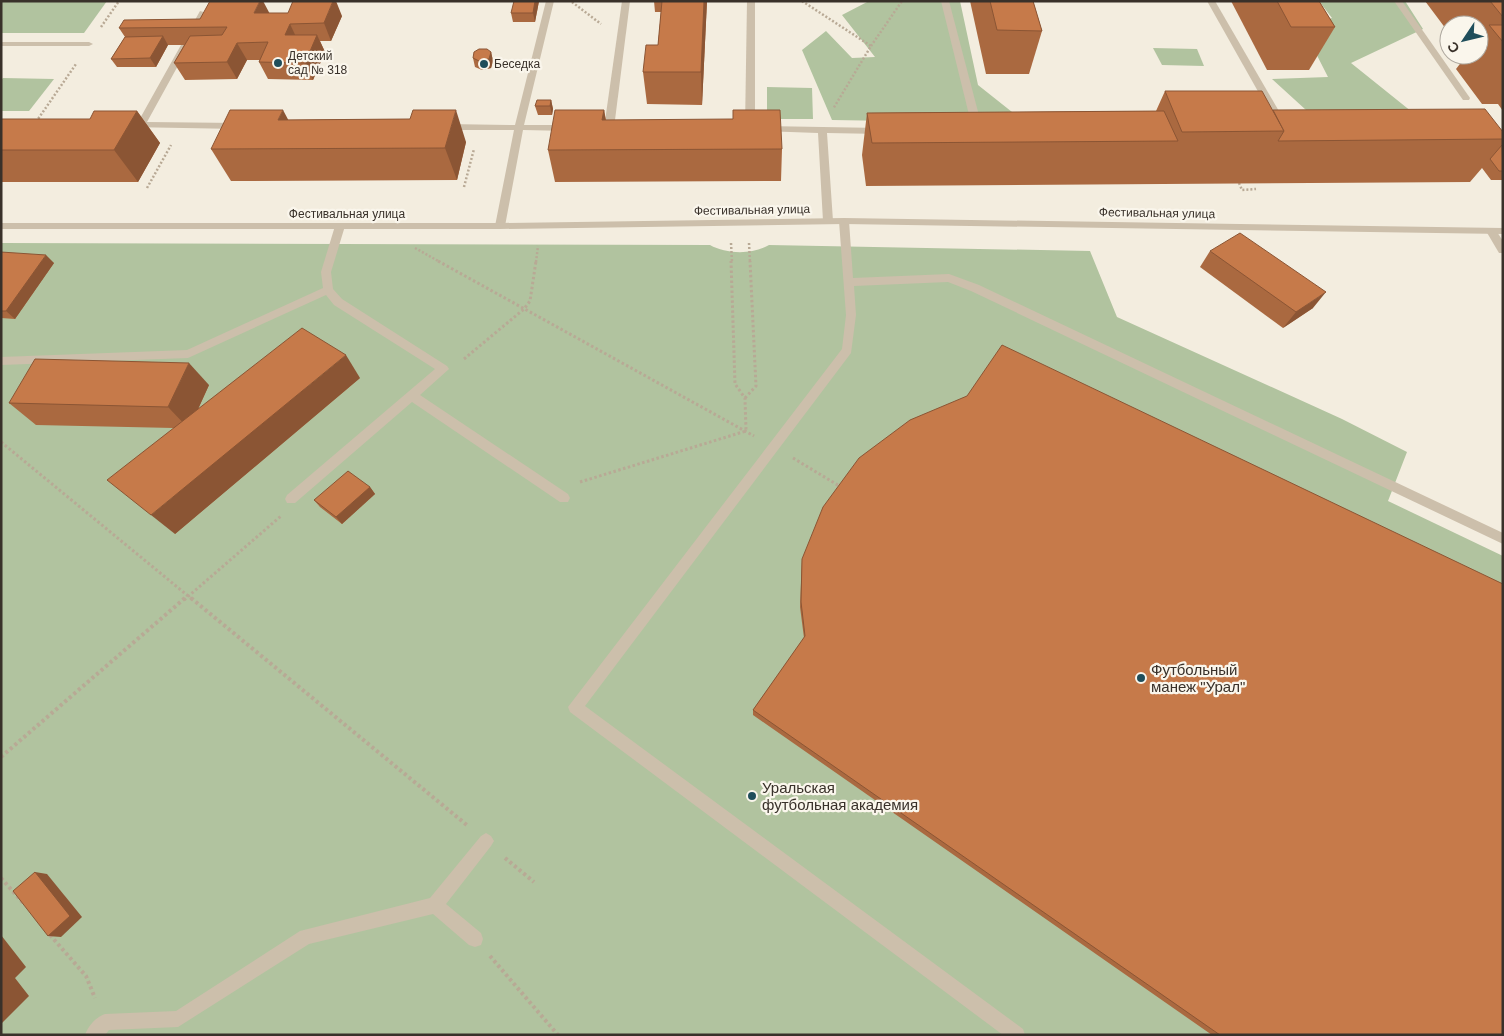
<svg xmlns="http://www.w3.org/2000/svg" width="1504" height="1036" font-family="Arial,sans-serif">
<rect width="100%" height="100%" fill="#f3eddf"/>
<g fill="#b1c39f">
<path d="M 1,1 L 107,1 L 84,33 L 1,33 Z"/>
<path d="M 869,1 L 960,1 L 978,85 L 1026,123 L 832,120 L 802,50 L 826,31 L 852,58 L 875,57 L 842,15 Z"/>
<path d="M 1319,1 L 1405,1 L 1423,29 L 1351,63 L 1422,120 L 1317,120 L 1272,79 L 1328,77 L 1302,26 L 1332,18 Z"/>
<path d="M 1153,48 L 1197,49 L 1204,66 L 1162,65 Z"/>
<path d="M 3,78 L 54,79 L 29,111 L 1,111 L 1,80 Z"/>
<path d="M 767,87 L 812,88 L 813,119 L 767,119 Z"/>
<path d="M 1,243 L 710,245 C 726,254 752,255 769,245 L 1090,251 L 1117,317 L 1342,419 L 1407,452 L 1388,501 L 1503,556 L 1503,1035 L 1,1035 Z"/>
</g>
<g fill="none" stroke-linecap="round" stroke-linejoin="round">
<g stroke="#b8a995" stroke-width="2.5" stroke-dasharray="2 2" stroke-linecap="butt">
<path d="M 802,1 L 871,46 L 833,109"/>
<path d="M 572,2 L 601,24"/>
<path d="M 101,27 L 119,1"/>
<path d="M 871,46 L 902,1"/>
<path d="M 36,122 L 76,64"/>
<path d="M 1239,183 L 1242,190 L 1256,189"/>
<path d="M 464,187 L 474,149"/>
<path d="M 147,188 L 171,145"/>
<path d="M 731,243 L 732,262"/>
<path d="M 749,243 L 750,262"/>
<path d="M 415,248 L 440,262"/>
<path d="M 536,262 L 538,246"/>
</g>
<g stroke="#b8a995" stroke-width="3" stroke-dasharray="2.5 2.5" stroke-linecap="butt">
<path d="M 438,261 L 754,436"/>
<path d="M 464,359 L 524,309 L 530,301 L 536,261"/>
<path d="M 745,398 L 756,386 L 750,261"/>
<path d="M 1,442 L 193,600"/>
<path d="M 793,458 L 841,487"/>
<path d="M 580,482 L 746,431 L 745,398 L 735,384 L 731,261"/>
<path d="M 184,600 L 281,516"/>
</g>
<g stroke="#b8a995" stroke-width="4" stroke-dasharray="3 3" stroke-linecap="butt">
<path d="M 191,598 L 468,826"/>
<path d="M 1,757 L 185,598"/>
<path d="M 505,858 L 534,882"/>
<path d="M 1,878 L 25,905"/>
<path d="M 50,935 L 86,976 L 95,998"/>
<path d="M 490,956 L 558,1035"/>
</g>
<g fill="#ccbfab" fill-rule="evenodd">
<path d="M 546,1 L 554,1 L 524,125 L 569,125 L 574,128 L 569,131 L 523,130 L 505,226 L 500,229 L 495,226 L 514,130 L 446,130 L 441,127 L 446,124 L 515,125 Z"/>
<path d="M 622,1 L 630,1 L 614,128 L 609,131 L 604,128 Z"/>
<path d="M 747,1 L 755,1 L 755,127 L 750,130 L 745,127 Z"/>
<path d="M 941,1 L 949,1 L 982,127 L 980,129 L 974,129 L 972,127 Z"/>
<path d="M 1207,1 L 1215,1 L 1287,125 L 1285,127 L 1279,127 L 1277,125 Z"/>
<path d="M 1394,1 L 1402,1 L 1470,98 L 1469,100 L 1463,100 Z"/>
<path d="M 200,11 L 207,13 L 147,122 L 239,123 L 244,126 L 239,129 L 128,127 L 128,123 L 138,122 Z"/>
<path d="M 1,42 L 89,42 L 93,44 L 89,46 L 1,46 Z"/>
<path d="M 764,126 L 881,128 L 886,131 L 881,134 L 827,133 L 833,221 L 828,224 L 823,221 L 818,133 L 761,131 L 759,129 Z"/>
<path d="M 844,218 L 849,221 L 853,278 L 949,274 L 979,285 L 1503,533 L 1503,544 L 971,291 L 948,282 L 854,286 L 856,315 L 851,353 L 585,706 L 1023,1029 L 1025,1035 L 1003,1035 L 570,712 L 568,707 L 842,349 L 846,315 L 839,221 Z"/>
<path d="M 340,223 L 345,226 L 331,272 L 333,289 L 342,299 L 447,366 L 449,369 L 420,395 L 568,494 L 570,498 L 568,502 L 560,502 L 412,402 L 295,503 L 287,503 L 285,499 L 287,495 L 435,369 L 334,305 L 326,295 L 188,358 L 1,365 L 1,357 L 187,350 L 323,288 L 321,272 L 335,226 Z"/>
<path d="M 1491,228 L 1495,229 L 1503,241 L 1503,253 L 1499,253 L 1486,231 Z"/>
<path d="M 486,833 L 491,836 L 494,841 L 491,846 L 446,904 L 481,933 L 483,939 L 481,945 L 475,947 L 469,945 L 433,914 L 309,944 L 178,1027 L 109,1030 L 105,1035 L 85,1035 C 88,1026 96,1017 105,1014 L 176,1011 L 300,931 L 430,898 L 481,836 Z"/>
</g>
<path fill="#ccbfab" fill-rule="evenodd" d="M 844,218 L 1503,228 L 1503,234 L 844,224 L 500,229 L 1,229 L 1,223 L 500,223 Z"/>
</g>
<g fill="#aa6940">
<path d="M 539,1 L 535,22 L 513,22 L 511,13 Z"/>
<path d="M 654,1 L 707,1 L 702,105 L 647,104 L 643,72 L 658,45 L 661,12 L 655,12 Z"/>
<path d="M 970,1 L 1033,1 L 1042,31 L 1029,74 L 986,74 Z"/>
<path d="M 1231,1 L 1319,1 L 1335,27 L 1309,70 L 1267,70 Z"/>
<path d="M 1425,1 L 1503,1 L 1503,111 L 1498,104 L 1482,104 L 1456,69 L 1466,56 L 1465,55 L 1479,55 L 1479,25 L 1449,25 L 1449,33 Z"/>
<path d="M 269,13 L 342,16 L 331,41 L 320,41 L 325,52 L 313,80 L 268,79 L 259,62 L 260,60 L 247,60 L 237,79 L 185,80 L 174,63 L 184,45 L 168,45 L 156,67 L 117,67 L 111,59 L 125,37 L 119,28 Z"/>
<path d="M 491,52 L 493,61 L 491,68 L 482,70 L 475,67 L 473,58 Z"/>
<path d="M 1165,91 L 1273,110 L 1503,132 L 1503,180 L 1491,180 L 1482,168 L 1470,182 L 866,186 L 862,155 L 867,113 L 1156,111 Z"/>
<path d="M 551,100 L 553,109 L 552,115 L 538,115 L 535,106 Z"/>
<path d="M 604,110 L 606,120 L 782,149 L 781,181 L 555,182 L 548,150 Z"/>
<path d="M 137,111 L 160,143 L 138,182 L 1,182 L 1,119 L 90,119 Z"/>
<path d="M 410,119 L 466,142 L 457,180 L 231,181 L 211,149 L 288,120 Z"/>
<path d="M 1210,251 L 1313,308 L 1283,328 L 1200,267 Z"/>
<path d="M 1,252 L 54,263 L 15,319 L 1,318 Z"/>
<path d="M 360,378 L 175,534 L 174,428 L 36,425 L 9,403 L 209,385 L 198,409 Z"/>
<path d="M 370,487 L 375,494 L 342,524 L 320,507 L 314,500 Z"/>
<path d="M 802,559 L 1503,1035 L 1212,1035 L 753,715 L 753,710 L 804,638 L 800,607 Z"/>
</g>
<g fill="#8b5534">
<path d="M 260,1 L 263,1 L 271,16 L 254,13 Z"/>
<path d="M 333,1 L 336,1 L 342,16 L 331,41 L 324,23 Z"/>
<path d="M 535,1 L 539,1 L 535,22 L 533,13 Z"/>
<path d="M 704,1 L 707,1 L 702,105 L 701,72 Z"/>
<path d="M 290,24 L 298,41 L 285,35 Z"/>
<path d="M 317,35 L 325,52 L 313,80 L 305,63 Z"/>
<path d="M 163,36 L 168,45 L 156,67 L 150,58 Z"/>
<path d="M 237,43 L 247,60 L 237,79 L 227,62 Z"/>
<path d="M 491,52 L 493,61 L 491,68 L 482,70 L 479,61 Z"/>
<path d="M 551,100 L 553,109 L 552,115 L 550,106 Z"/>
<path d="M 283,110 L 300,142 L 278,120 Z"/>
<path d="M 456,110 L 466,142 L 457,180 L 445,148 Z"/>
<path d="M 604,110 L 609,142 L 602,120 Z"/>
<path d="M 137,111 L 160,143 L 138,182 L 114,150 Z"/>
<path d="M 46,255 L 54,263 L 15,319 L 6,311 Z"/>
<path d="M 1326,292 L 1313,308 L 1283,328 L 1296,312 Z"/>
<path d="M 346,355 L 360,378 L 175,534 L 151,515 Z"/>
<path d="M 189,363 L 209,385 L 189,429 L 168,407 Z"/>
<path d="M 370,487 L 375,494 L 342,524 L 336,517 Z"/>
<path d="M 35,872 L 47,874 L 82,917 L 61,937 L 48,936 Z"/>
<path d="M 1,935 L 26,967 L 15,978 L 29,996 L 1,1024 Z"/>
</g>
<g fill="#c67a4a" stroke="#8b5534">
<path d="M 210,1 L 260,1 L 254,13 L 288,13 L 293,1 L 333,1 L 324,23 L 290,24 L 285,35 L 317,35 L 305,63 L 259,62 L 268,42 L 237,43 L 227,62 L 174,63 L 190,36 L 222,35 L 227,27 L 119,28 L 124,20 L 200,19 Z"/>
<path d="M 514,1 L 535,1 L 533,13 L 511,13 Z"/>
<path d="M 662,1 L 704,1 L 701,72 L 643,72 L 646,45 L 658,45 Z"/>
<path d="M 990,1 L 1033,1 L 1042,31 L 997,30 Z"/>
<path d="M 1277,1 L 1319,1 L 1335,27 L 1291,27 Z"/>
<path d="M 1490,1 L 1503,1 L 1503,17 Z"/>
<path d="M 1489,25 L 1503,25 L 1503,42 Z"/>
<path d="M 163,36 L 150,58 L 111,59 L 125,37 Z"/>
<path d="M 479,49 L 487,49 L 491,52 L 489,59 L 479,61 L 473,58 L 474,52 Z"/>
<path d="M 1165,91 L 1262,91 L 1284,131 L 1182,132 Z"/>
<path d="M 537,100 L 551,100 L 550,106 L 535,106 Z"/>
<path d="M 1485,109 L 1503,132 L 1503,139 L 1278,141 L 1284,131 L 1273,110 Z"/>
<path d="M 230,110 L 283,110 L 278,120 L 410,119 L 413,110 L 456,110 L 445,148 L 211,149 Z"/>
<path d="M 555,110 L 604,110 L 602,120 L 733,119 L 733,110 L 780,110 L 782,149 L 548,150 Z"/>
<path d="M 94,111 L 137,111 L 114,150 L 1,150 L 1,119 L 90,119 Z"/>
<path d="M 1164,111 L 1178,141 L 872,143 L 867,113 Z"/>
<path d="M 1502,145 L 1503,171 L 1499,171 L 1490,159 Z"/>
<path d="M 1240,233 L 1326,292 L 1296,312 L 1210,251 Z"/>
<path d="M 1,252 L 46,255 L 6,311 L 1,311 Z"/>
<path d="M 302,328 L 346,355 L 151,515 L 107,480 Z"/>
<path d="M 1002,345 L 1503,584 L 1503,1035 L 1220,1035 L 753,710 L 805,636 L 801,602 L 802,559 L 823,507 L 859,458 L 910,420 L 967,396 Z"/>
<path d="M 35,359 L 189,363 L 168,407 L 9,403 Z"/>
<path d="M 348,471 L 370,487 L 336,517 L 314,500 Z"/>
<path d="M 35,872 L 70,916 L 48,936 L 13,891 Z"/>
</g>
<g fill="#1f4e5b" stroke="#faf6ec" stroke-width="2">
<circle cx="278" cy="63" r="5"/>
<circle cx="484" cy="64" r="5"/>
<circle cx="1141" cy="678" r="5"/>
<circle cx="752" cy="796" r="5"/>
</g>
<g text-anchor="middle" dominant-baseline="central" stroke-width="4.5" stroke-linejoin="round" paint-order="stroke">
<g font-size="12" fill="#39312a" stroke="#faf6ec" text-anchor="start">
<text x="288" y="56">Детский<tspan x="288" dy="14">сад № 318</tspan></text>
<text x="494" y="64">Беседка</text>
</g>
<g font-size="12" fill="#39312a" stroke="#faf6ec">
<text transform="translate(752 210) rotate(-1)">Фестивальная улица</text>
<text transform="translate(1157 213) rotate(1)">Фестивальная улица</text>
<text x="347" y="214">Фестивальная улица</text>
</g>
<g font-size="15" fill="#39312a" stroke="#faf6ec" text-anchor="start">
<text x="1151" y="669">Футбольный<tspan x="1151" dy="17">манеж "Урал"</tspan></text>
<text x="762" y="787">Уральская<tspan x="762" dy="17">футбольная академия</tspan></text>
</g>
</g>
<rect width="1504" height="1036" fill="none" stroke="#39312a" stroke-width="5"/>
<g transform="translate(1464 40) rotate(235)"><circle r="24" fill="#faf6ec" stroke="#ada79e"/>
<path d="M0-4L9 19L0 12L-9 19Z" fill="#1f4e5b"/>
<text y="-8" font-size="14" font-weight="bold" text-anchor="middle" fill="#39312a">С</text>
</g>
</svg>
